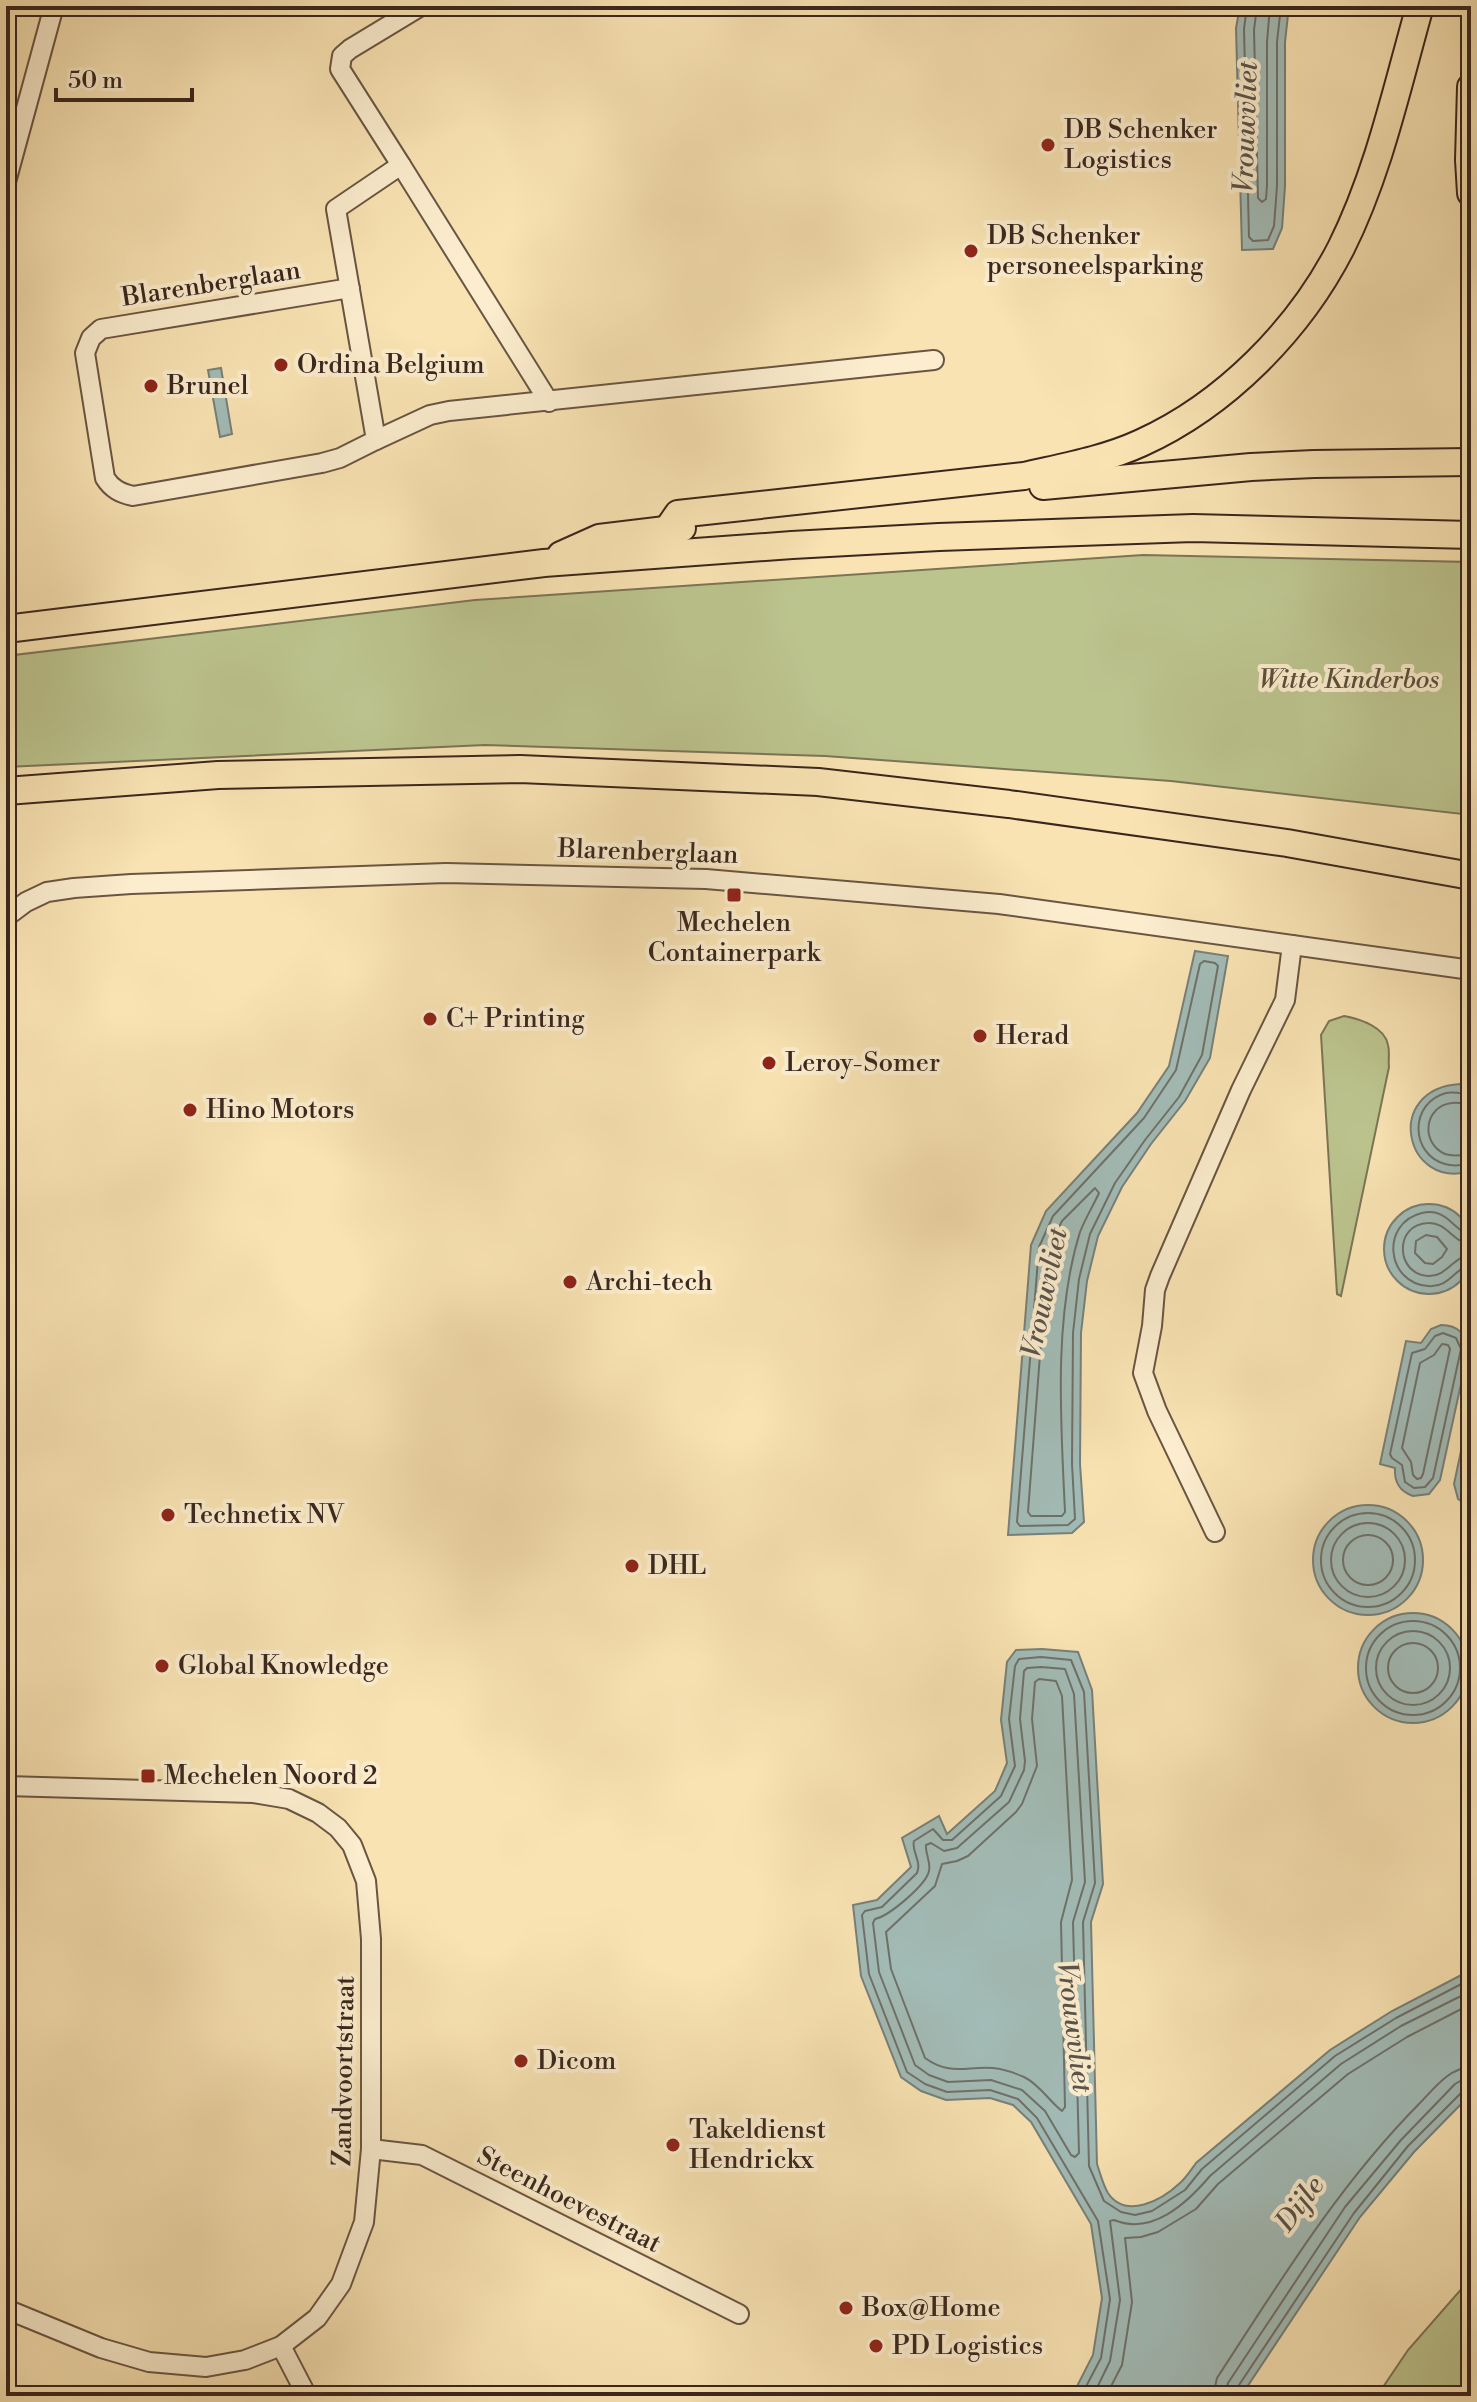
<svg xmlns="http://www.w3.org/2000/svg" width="1477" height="2402" font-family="'Libre Bodoni',serif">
<rect width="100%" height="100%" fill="#f9e3b3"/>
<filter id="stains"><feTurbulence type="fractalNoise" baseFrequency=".0025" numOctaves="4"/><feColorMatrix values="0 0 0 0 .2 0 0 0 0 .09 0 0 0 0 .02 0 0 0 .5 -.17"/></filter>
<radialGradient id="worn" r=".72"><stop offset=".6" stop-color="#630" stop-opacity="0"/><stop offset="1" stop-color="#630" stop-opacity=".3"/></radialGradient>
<g fill="#bcc48e" stroke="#7b7556" stroke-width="2">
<path d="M 1143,555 L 1471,562 L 1471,815 L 1171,781 L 825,756 L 485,745 L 6,767 L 6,656 L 475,600 Z"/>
<path d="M 1344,1016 C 1360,1019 1385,1027 1388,1045 C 1390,1052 1388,1060 1389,1067 L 1341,1296 L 1337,1294 L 1321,1035 L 1329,1021 Z"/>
<path d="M 1471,2278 L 1471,2396 L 1377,2396 L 1408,2350 Z"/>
</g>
<g fill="#a2bcb7" stroke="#78807a" stroke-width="2">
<path d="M 1240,6 L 1289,6 L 1285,42 L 1285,186 L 1282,228 L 1273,249 L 1242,250 L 1236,28 Z"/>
<path d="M 221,368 L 232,434 L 220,437 L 208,370 Z"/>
<path d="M 1195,951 L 1228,956 L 1210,1058 L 1185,1101 L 1151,1144 L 1122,1187 L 1098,1236 L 1087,1281 L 1081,1333 L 1080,1464 L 1084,1522 L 1072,1533 L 1008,1535 L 1031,1245 L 1046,1211 L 1137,1113 L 1169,1066 Z"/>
<path d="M 1460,1084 L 1471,1088 L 1471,1171 C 1405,1191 1382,1089 1460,1084 Z"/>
<circle cx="1429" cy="1249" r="45"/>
<path d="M 1441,1325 C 1458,1325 1468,1335 1468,1352 L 1440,1480 L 1429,1494 L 1413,1496 C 1399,1491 1394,1482 1395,1468 L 1380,1464 L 1406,1341 L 1421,1343 L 1431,1329 Z"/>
<path d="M 1471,1404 L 1471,1508 L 1458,1499 L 1454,1484 Z"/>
<circle cx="1368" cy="1560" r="55"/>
<circle cx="1413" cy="1668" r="55"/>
<path d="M 1042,1649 L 1078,1652 L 1092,1690 L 1103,1884 L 1091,1922 L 1097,2164 C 1100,2173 1103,2185 1108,2193 C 1126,2220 1162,2200 1180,2183 C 1186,2178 1191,2170 1196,2163 L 1330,2050 L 1392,2011 L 1471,1970 L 1471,2094 L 1414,2152 L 1360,2217 L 1241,2396 L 1072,2396 L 1093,2355 L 1102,2298 L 1091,2224 L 1031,2122 L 1013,2105 L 990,2098 L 946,2100 L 921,2091 L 901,2077 L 861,1976 L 853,1905 L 877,1900 L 911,1867 L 902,1838 L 939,1816 L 947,1834 L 995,1791 L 1007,1763 L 1001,1720 L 1007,1662 L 1016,1650 Z"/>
</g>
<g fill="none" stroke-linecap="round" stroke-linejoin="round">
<g stroke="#6e716a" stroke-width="2">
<path d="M 1247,6 L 1244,29 L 1249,237 L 1253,241 L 1268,240 L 1274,226 L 1277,186 L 1277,42 L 1281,6"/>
<path d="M 1257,6 L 1254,30 L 1258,198 L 1262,202 L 1266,199 L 1267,185 L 1267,42 L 1270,6"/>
<path d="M 1204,961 L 1215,963 L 1218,966 L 1202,1055 L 1179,1097 L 1145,1140 L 1115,1183 L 1090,1234 L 1079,1279 L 1073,1333 L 1072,1464 L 1075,1519 L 1068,1525 L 1020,1526 L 1017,1522 L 1039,1247 L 1053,1216 L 1144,1118 L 1176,1070 L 1200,964 Z"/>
<path d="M 1471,1095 C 1463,1094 1454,1091 1446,1093 C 1409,1103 1410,1154 1445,1164 C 1454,1167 1462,1165 1471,1164"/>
<path d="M 1471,1105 C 1464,1104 1459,1102 1452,1103 C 1424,1106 1420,1143 1445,1154 C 1454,1157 1463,1155 1471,1154"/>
<path d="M 1095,1188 L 1099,1193 C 1093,1206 1085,1219 1080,1232 C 1053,1318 1061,1424 1065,1512 L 1062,1516 L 1031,1516 L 1028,1512 L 1048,1250 L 1062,1221 Z"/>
<path d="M 1471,1234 C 1453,1232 1448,1207 1422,1213 C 1380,1223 1386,1283 1428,1286 C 1450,1288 1455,1267 1471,1265"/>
<path d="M 1426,1235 L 1437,1237 L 1447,1249 L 1442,1257 L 1433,1264 L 1425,1263 L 1415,1253 L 1416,1241 Z"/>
<path d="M 1471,1244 C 1453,1243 1447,1222 1428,1223 C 1394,1224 1395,1274 1428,1276 C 1447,1277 1453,1256 1471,1255"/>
<path d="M 1443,1333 L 1456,1338 L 1461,1349 L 1433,1478 L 1425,1487 L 1414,1488 L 1405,1482 L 1402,1465 L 1392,1458 L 1390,1454 L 1412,1353 L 1425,1349 L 1435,1336 Z"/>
<path d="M 1442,1344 L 1448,1345 L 1450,1349 L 1423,1474 L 1421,1478 L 1417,1479 L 1413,1475 L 1411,1462 L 1402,1448 L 1420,1363 L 1434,1355 Z"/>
<circle cx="1368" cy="1560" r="47"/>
<circle cx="1368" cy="1560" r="37"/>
<circle cx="1368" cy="1560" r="25"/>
<circle cx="1413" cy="1668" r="47"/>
<circle cx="1413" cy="1668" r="37"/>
<circle cx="1413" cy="1668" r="25"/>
<path d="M 1041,1667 L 1065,1669 L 1074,1694 L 1085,1882 L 1073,1922 L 1079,2153 L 1075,2157 L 1071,2155 L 1045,2111 L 1022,2090 L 991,2080 L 948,2082 L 929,2075 L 915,2065 L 879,1972 L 873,1923 L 875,1919 C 889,1916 926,1885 929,1871 C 931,1862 925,1853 926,1845 L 931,1843 L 944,1851 L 957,1848 L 1009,1802 L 1024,1770 L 1025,1761 L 1020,1719 L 1024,1671 L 1027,1668 Z"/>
<path d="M 1039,1679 L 1056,1681 L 1062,1696 L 1072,1880 L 1061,1922 L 1065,2107 L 1062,2111 C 1049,2101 1039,2084 1024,2077 C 1015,2073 1003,2069 993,2068 C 966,2066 950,2076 925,2058 L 891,1969 L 886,1932 L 935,1886 L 942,1864 L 957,1861 L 968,1856 L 1016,1812 L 1022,1804 L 1037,1766 L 1032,1719 L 1035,1682 Z"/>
<path d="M 1081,2396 L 1101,2358 L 1110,2299 L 1098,2221 L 1037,2118 L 1018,2099 L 990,2090 L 947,2092 L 925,2084 L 907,2072 L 869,1974 L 862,1915 L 865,1911 L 882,1907 L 917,1873 C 922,1861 911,1851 914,1841 L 933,1829 L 943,1840 L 952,1840 L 1001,1796 L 1015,1766 L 1009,1719 L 1015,1666 L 1019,1659 L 1041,1657 L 1071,1660 L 1084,1692 L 1095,1883 L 1083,1922 L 1089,2166 L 1104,2201 L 1121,2212 L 1135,2215 L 1152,2211 L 1185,2190 L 1202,2169 L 1335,2056 L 1396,2018 L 1471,1979"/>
<path d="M 1093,2396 L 1110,2361 L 1120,2300 L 1110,2221 L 1114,2220 C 1152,2236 1187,2203 1210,2176 L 1341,2064 L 1401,2026 L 1471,1991"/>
<path d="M 1106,2396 L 1122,2365 L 1132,2302 L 1125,2238 L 1141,2237 L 1158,2232 L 1196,2209 L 1218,2184 L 1348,2074 L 1407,2037 L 1471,2004"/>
<path d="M 1213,2396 L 1217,2378 C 1279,2283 1338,2186 1418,2105 C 1433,2090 1448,2068 1471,2067"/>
<path d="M 1225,2396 L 1228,2383 L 1345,2207 L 1401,2140 L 1455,2084 L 1462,2080 L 1471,2079"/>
<path d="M 1235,2396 L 1237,2388 L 1354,2213 L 1408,2146 L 1462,2092 L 1471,2089"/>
</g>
<g stroke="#6a5543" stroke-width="22">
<g id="minor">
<path d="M 401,165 L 549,402"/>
<path d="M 6,182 L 54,6"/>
<path d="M 350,288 L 101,329 L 91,338 L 85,353 L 105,478 C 112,489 120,493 133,496 L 322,463 L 340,458 L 376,440 L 336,209 L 401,165 L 340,69 L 342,56 L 350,49 L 421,6"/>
<path d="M 376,440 L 430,415 L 449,411 L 934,360"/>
<path d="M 6,917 L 26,902 L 47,892 L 74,888 L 131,884 L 446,873 L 706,879 L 999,904 L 1471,970"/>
<path d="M 1215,1532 L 1157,1411 L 1143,1373 L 1152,1326 L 1155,1290 L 1160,1276 L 1241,1090 L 1285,1000 L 1292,945"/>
<path d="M 6,1786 L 253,1793 L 289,1799 L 318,1813 L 338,1828 L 352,1845 L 366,1881 L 371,1939 L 371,2149 L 364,2222 L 341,2284 L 317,2318 L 281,2346 L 245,2360 L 206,2367 L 149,2362 L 101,2348 L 6,2309"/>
<path d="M 371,2149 L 422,2155 L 739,2314"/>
<path d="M 281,2346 L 307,2396"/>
</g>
</g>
<g stroke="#3a261e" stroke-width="30">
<g id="highway">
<path d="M 1471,87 L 1469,160 L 1471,193"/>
<path d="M 1043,486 L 1251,467 L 1314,464 L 1471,462"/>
<path d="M 667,530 L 678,514 L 1024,476 C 1063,467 1104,460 1141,443 C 1225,405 1299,330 1341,248 C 1379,172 1397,87 1420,6"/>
<path d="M 561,555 L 599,538 L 682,528"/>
<path d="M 6,629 L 544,563 L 792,545 L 939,537 L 1193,528 L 1471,535"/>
<path d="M 6,791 L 218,775 L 520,769 L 818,782 L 1009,804 L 1287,843 L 1471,876"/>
</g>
</g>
<use href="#minor" stroke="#fbedce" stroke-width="18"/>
<use href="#highway" stroke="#f9e3b3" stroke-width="26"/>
</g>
<g fill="#8f2418" stroke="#fbedce" stroke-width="3">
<circle cx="1048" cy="145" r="8"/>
<circle cx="971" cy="251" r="8"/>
<circle cx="281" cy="365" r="8"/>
<circle cx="151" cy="386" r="8"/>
<rect x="726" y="887" width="16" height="16" rx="4"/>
<circle cx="430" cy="1019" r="8"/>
<circle cx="980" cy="1036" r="8"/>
<circle cx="769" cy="1063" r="8"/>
<circle cx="190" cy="1110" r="8"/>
<circle cx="570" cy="1282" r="8"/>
<circle cx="168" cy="1515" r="8"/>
<circle cx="632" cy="1566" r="8"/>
<circle cx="162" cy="1666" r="8"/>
<rect x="140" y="1768" width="16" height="16" rx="4"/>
<circle cx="521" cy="2061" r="8"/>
<circle cx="673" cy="2145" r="8"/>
<circle cx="846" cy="2308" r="8"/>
<circle cx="876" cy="2346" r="8"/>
</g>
<g text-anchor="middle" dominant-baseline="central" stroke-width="8" stroke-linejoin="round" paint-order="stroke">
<g font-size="26" fill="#3a261e" stroke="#fbedce" text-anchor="start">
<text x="1064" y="130">DB Schenker<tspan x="1064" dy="30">Logistics</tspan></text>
<text x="987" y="236">DB Schenker<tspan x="987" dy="30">personeelsparking</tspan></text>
<text x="297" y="365">Ordina Belgium</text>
<text x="167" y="386">Brunel</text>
<text x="734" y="923" text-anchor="middle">Mechelen<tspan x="734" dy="30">Containerpark</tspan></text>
<text x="446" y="1019">C+ Printing</text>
<text x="996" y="1036">Herad</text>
<text x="785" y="1063">Leroy-Somer</text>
<text x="206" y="1110">Hino Motors</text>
<text x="586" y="1282">Archi-tech</text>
<text x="184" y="1515">Technetix NV</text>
<text x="648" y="1566">DHL</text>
<text x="178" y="1666">Global Knowledge</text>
<text x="164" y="1776">Mechelen Noord 2</text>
<text x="537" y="2061">Dicom</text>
<text x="689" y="2130">Takeldienst<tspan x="689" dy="30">Hendrickx</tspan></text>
<text x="862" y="2308">Box@Home</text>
<text x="892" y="2346">PD Logistics</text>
</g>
<g font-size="26" fill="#3a261e" stroke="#fbedce">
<text transform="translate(211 284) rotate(-9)">Blarenberglaan</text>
<text transform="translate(648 852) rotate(2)">Blarenberglaan</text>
<text transform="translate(344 2071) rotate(-89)">Zandvoortstraat</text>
<text transform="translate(569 2200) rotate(27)">Steenhoevestraat</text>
</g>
<g font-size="26" font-style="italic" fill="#5a4e3a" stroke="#fbedce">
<text x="1349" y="680">Witte Kinderbos</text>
</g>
<g font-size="28" font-style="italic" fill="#59534c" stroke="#fbedce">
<text transform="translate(1246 127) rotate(-88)">Vrouwvliet</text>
<text transform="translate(1045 1293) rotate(-78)">Vrouwvliet</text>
<text transform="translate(1074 2027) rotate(83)">Vrouwvliet</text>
<text transform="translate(1300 2204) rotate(-53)">Dijle</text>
</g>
</g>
<rect width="1477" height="2402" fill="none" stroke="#f9e3b3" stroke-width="32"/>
<rect x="8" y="8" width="1461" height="2386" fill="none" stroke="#3a261e" stroke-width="4"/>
<rect x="16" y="16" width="1445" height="2370" fill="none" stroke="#3a261e" stroke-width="2"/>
<path d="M56 88v12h136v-12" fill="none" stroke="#3a261e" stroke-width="4"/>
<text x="68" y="88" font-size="24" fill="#3a261e" stroke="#fbedce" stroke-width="6" paint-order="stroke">50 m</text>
<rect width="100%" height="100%" filter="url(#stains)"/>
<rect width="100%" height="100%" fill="url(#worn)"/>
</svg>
